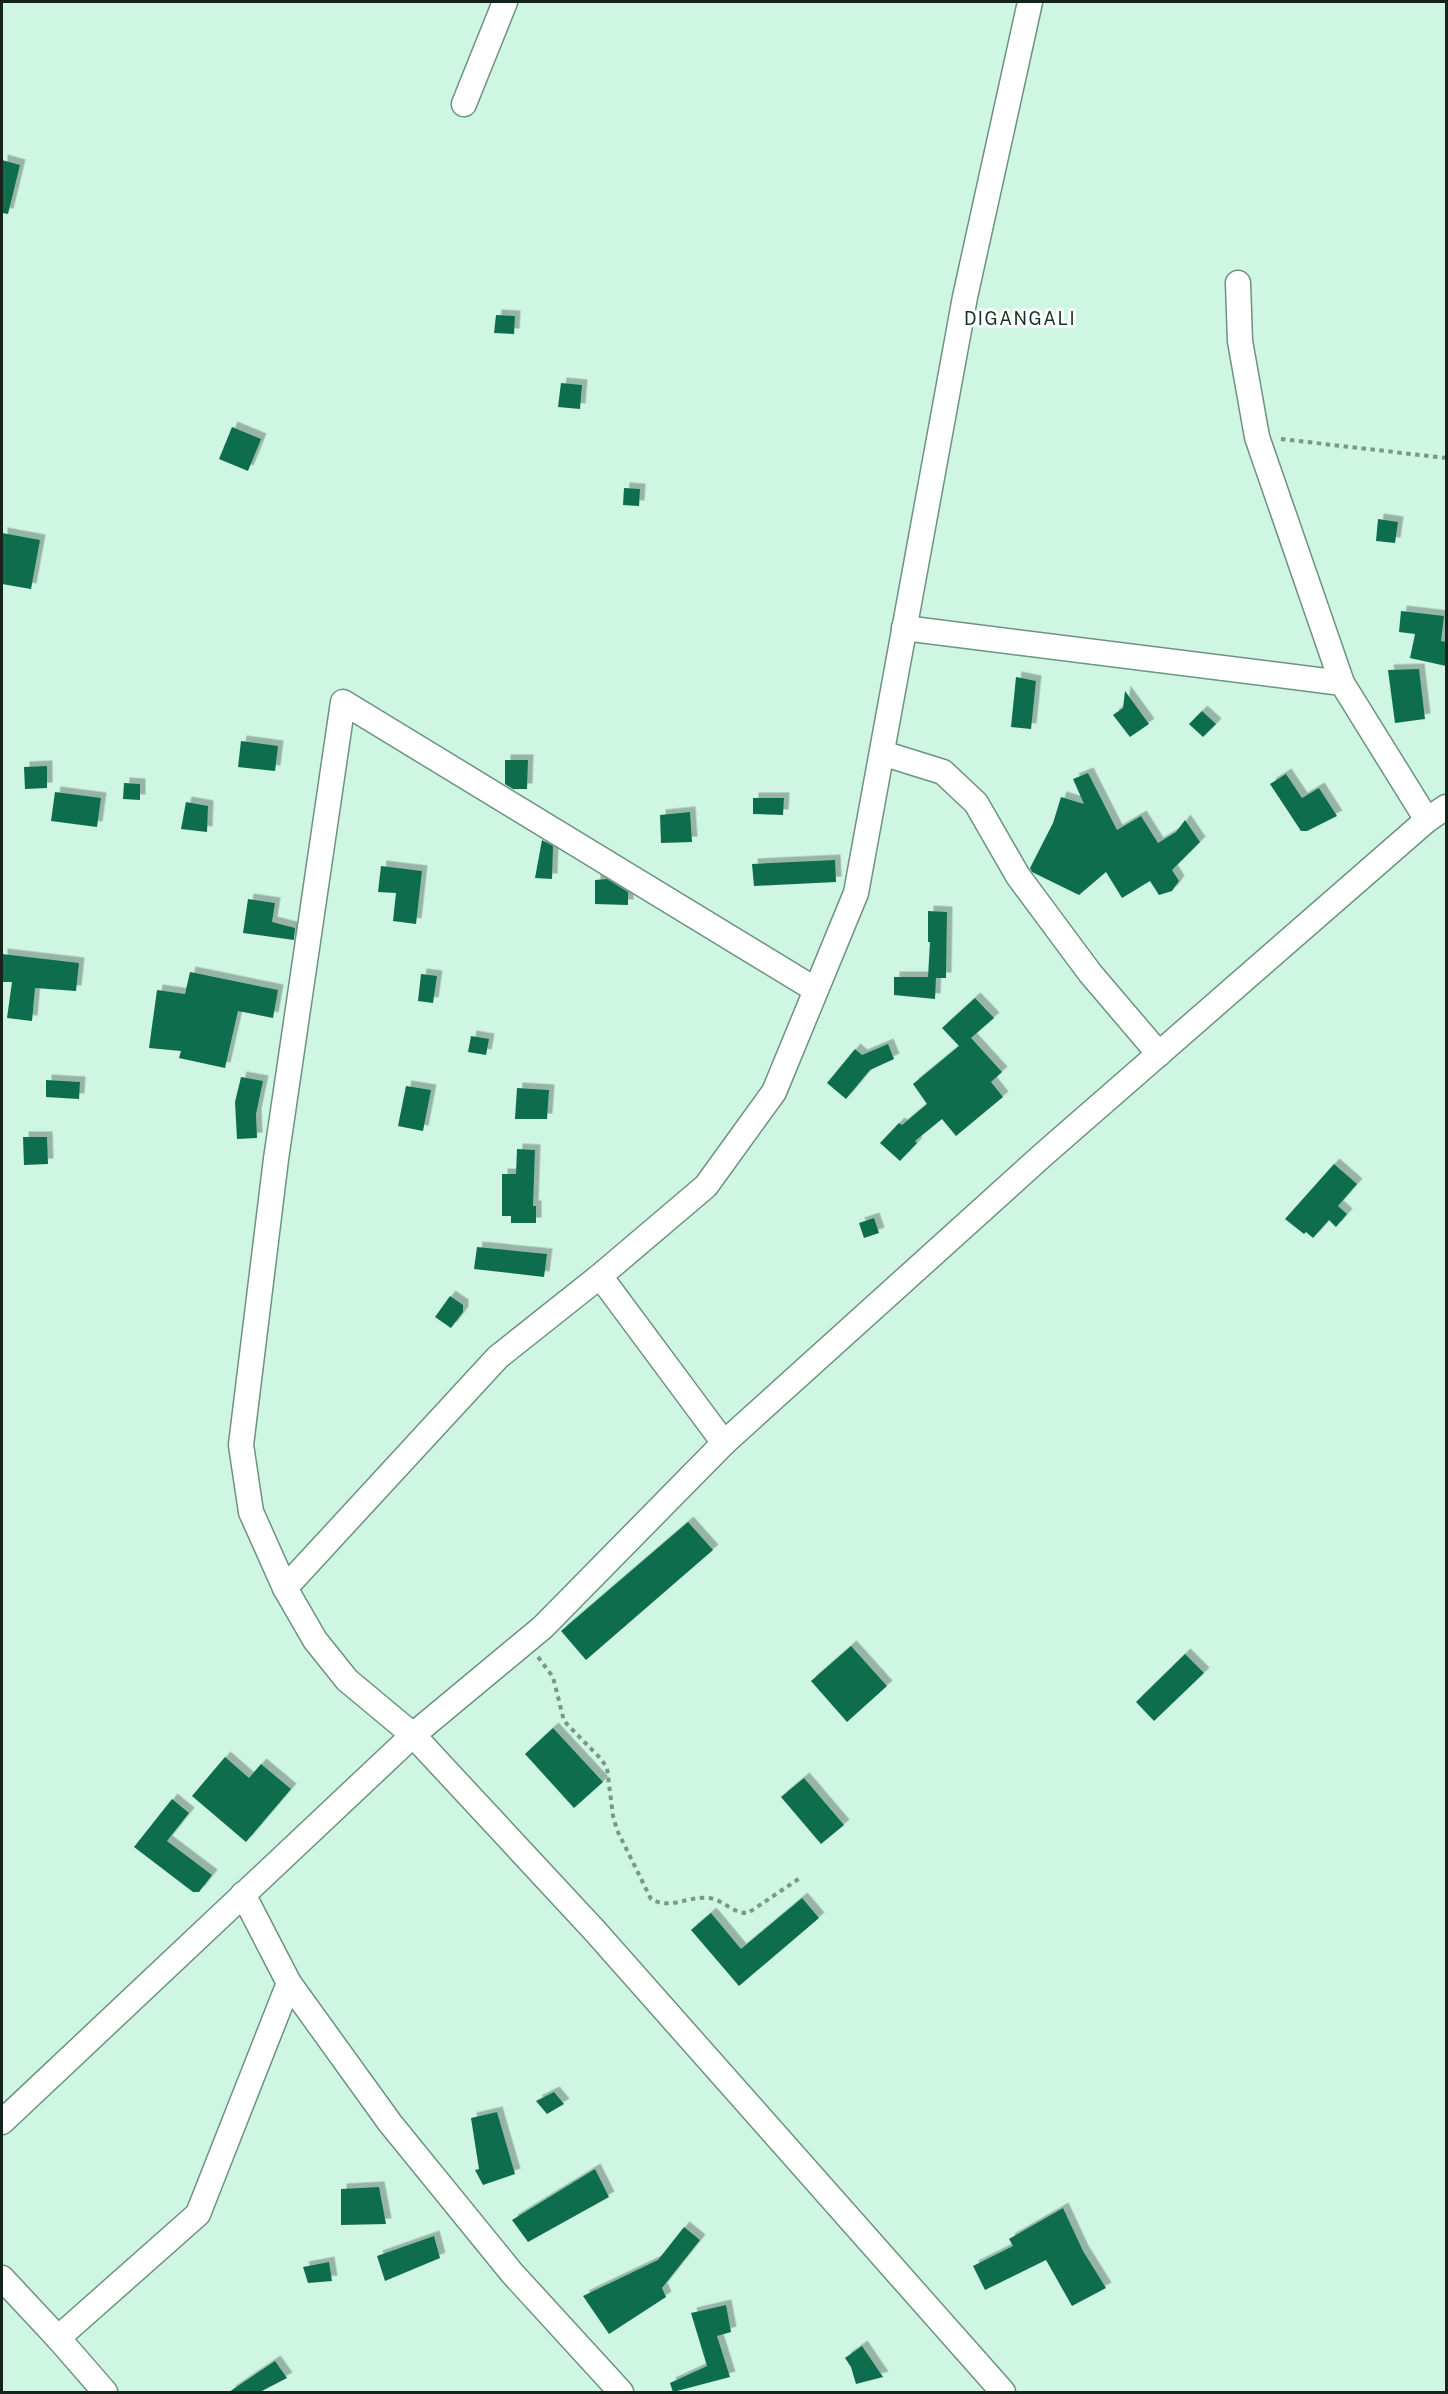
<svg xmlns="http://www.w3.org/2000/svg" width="1448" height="2394" font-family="'Public Sans',sans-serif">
<defs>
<filter id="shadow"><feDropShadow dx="5.5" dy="-5.5" stdDeviation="0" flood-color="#0004"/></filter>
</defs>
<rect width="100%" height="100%" fill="#cef6e2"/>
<g fill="#0d6d4d" filter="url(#shadow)">
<path d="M 2,160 L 20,165 L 8,214 L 2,213 Z"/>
<path d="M 496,315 L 515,316 L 514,334 L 494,333 Z"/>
<path d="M 561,383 L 582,385 L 580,409 L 558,407 Z"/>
<path d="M 232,427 L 261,439 L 248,471 L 219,459 Z"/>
<path d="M 624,488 L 640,489 L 639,506 L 623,505 Z"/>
<path d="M 1378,519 L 1398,522 L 1395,543 L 1376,541 Z"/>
<path d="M 2,533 L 40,540 L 31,589 L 2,584 Z"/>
<path d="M 1401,611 L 1444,616 L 1441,641 L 1446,642 L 1446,666 L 1410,658 L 1415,634 L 1399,632 Z"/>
<path d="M 1419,669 L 1425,719 L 1395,723 L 1388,670 Z"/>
<path d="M 1016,677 L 1036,681 L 1031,729 L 1011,727 Z"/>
<path d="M 1125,691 L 1149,724 L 1130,737 L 1113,715 L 1123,708 Z"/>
<path d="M 1202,711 L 1216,724 L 1203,737 L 1189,724 Z"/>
<path d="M 241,741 L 278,746 L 275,771 L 238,767 Z"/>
<path d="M 505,760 L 528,760 L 527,789 L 513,789 L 505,784 Z"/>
<path d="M 47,766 L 47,788 L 25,789 L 24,767 Z"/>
<path d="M 1088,773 L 1117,830 L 1141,816 L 1158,843 L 1176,832 L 1185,820 L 1200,842 L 1172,870 L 1179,881 L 1172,891 L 1159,895 L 1150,881 L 1122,898 L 1106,872 L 1079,895 L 1032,872 L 1030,868 L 1053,823 L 1061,797 L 1084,804 L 1073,779 Z"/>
<path d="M 1286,774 L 1302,798 L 1319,788 L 1337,816 L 1307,831 L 1301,831 L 1270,784 Z"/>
<path d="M 124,783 L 140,784 L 140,800 L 123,799 Z"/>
<path d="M 55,792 L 101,798 L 97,827 L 51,821 Z"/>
<path d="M 753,798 L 784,798 L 783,815 L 753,814 Z"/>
<path d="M 186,802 L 208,806 L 207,832 L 181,829 Z"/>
<path d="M 690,812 L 692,842 L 661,843 L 660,815 Z"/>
<path d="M 542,840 L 553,846 L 552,879 L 535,878 Z"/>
<path d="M 835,860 L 836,882 L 754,886 L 752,864 Z"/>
<path d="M 381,866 L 422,871 L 416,924 L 393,921 L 396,893 L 378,892 Z"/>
<path d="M 607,879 L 628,892 L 628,905 L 595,904 L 595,880 Z"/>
<path d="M 248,899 L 275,903 L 272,922 L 295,928 L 294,940 L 243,933 Z"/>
<path d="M 928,911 L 947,912 L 946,978 L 936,978 L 935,999 L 894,995 L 894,977 L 933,977 L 928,977 L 930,942 L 928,942 Z"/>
<path d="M 2,954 L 79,963 L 76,991 L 35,988 L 32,1021 L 7,1018 L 12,982 L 2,982 Z"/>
<path d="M 190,972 L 278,990 L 273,1018 L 238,1011 L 225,1068 L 179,1058 L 181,1051 L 149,1048 L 157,990 L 185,994 Z"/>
<path d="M 421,974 L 437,976 L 433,1003 L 418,1001 Z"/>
<path d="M 975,998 L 994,1018 L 971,1038 L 1002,1072 L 991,1082 L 1003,1097 L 956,1136 L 942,1119 L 915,1141 L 917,1143 L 900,1161 L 880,1143 L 899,1123 L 902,1125 L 927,1104 L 913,1084 L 959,1046 L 942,1028 Z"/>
<path d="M 471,1036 L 489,1039 L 486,1055 L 468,1052 Z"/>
<path d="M 888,1044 L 894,1059 L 870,1070 L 846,1099 L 827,1083 L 855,1049 L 862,1055 Z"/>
<path d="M 241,1077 L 263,1081 L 256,1114 L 257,1138 L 237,1139 L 235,1102 Z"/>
<path d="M 46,1080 L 80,1082 L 79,1099 L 46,1097 Z"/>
<path d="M 406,1086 L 431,1090 L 423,1131 L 398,1126 Z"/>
<path d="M 517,1088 L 549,1090 L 547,1119 L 515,1119 Z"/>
<path d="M 23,1137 L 47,1137 L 48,1164 L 24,1165 Z"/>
<path d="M 517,1149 L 535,1150 L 533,1206 L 536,1206 L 536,1223 L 511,1223 L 511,1216 L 502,1216 L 502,1174 L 516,1174 Z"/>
<path d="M 1334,1164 L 1357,1184 L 1338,1206 L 1347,1214 L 1336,1227 L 1329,1220 L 1313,1238 L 1306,1232 L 1304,1234 L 1285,1219 Z"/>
<path d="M 874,1218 L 879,1233 L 864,1238 L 859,1223 Z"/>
<path d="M 477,1247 L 547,1254 L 544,1277 L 474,1269 Z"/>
<path d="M 450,1296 L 463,1305 L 463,1312 L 451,1328 L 435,1317 Z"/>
<path d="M 688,1522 L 713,1550 L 586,1660 L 561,1631 Z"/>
<path d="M 851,1646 L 887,1686 L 847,1722 L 811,1681 Z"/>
<path d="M 1185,1654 L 1204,1673 L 1154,1721 L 1136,1702 Z"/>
<path d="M 553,1728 L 603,1782 L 574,1808 L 525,1754 Z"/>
<path d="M 225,1757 L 249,1778 L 261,1764 L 291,1789 L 246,1842 L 192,1796 Z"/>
<path d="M 804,1778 L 844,1825 L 821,1844 L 781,1797 Z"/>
<path d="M 172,1799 L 189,1813 L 167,1841 L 212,1875 L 199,1892 L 193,1892 L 134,1847 Z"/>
<path d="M 802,1898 L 819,1918 L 739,1986 L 691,1930 L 711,1913 L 741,1949 Z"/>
<path d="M 554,2092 L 564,2104 L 547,2114 L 536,2101 Z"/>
<path d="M 497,2112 L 515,2174 L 483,2185 L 475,2170 L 479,2169 L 471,2118 Z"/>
<path d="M 595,2169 L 609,2197 L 528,2242 L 512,2220 Z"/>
<path d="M 379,2187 L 386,2224 L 341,2225 L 341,2189 Z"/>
<path d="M 1063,2208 L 1083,2251 L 1106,2288 L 1072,2306 L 1046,2260 L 985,2290 L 973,2266 L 1013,2246 L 1009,2239 Z"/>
<path d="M 684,2227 L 700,2240 L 662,2288 L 666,2297 L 609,2334 L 583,2296 L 658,2260 Z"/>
<path d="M 434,2236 L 440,2258 L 385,2281 L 377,2256 Z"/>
<path d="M 329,2262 L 332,2281 L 308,2283 L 303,2267 Z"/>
<path d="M 726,2305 L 731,2332 L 717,2336 L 730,2377 L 673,2392 L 670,2383 L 707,2366 L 691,2313 Z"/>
<path d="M 862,2346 L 883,2377 L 856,2384 L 851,2367 L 845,2358 Z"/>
<path d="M 275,2361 L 287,2378 L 260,2392 L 229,2392 Z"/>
</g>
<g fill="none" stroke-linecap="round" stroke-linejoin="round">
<g stroke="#6d9280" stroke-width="27">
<g id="street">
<path d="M 464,104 L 505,2"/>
<path d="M 1238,283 L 1240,341 L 1257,437 L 1342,683 L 1427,820"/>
<path d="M 904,628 L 1342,683"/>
<path d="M 882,753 L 943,772 L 976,803 L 1018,876 L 1090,973 L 1159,1054"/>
<path d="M 816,990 L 343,702 L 276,1159 L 241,1445 L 251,1512 L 285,1588 L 315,1640 L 347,1680 L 413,1735 L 595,1931 L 1003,2392"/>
<path d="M 600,1276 L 724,1443"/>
<path d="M 285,1588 L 498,1357 L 600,1276 L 706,1186 L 774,1092 L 856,893 L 965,297 L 1030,2"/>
<path d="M 289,1983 L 390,2123 L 512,2273 L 621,2392"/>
<path d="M 2,2122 L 413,1735 L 543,1627 L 724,1443 L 1044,1154 L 1427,820 L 1446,807"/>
<path d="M 2,2278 L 58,2338 L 105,2392"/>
<path d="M 58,2338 L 198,2214 L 289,1983 L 243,1894"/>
</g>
</g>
<g stroke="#7a9788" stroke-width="4" stroke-dasharray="4.5 4.5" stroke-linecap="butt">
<path d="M 1281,439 L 1446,458"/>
<path d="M 538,1657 L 553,1677 L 564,1721 L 601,1759 L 607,1768 L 613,1816 L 617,1830 L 651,1899 C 670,1910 688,1896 708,1898 C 723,1899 733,1914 748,1913 L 800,1878"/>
</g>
<use href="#street" stroke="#fff" stroke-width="24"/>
</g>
<g text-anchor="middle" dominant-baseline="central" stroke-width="6" stroke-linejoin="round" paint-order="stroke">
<g font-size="18" letter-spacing="1.5" fill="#103325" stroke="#fff">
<text x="1020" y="318">DIGANGALI</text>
</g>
</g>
<rect width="1448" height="2394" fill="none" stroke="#14231c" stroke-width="6"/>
</svg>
